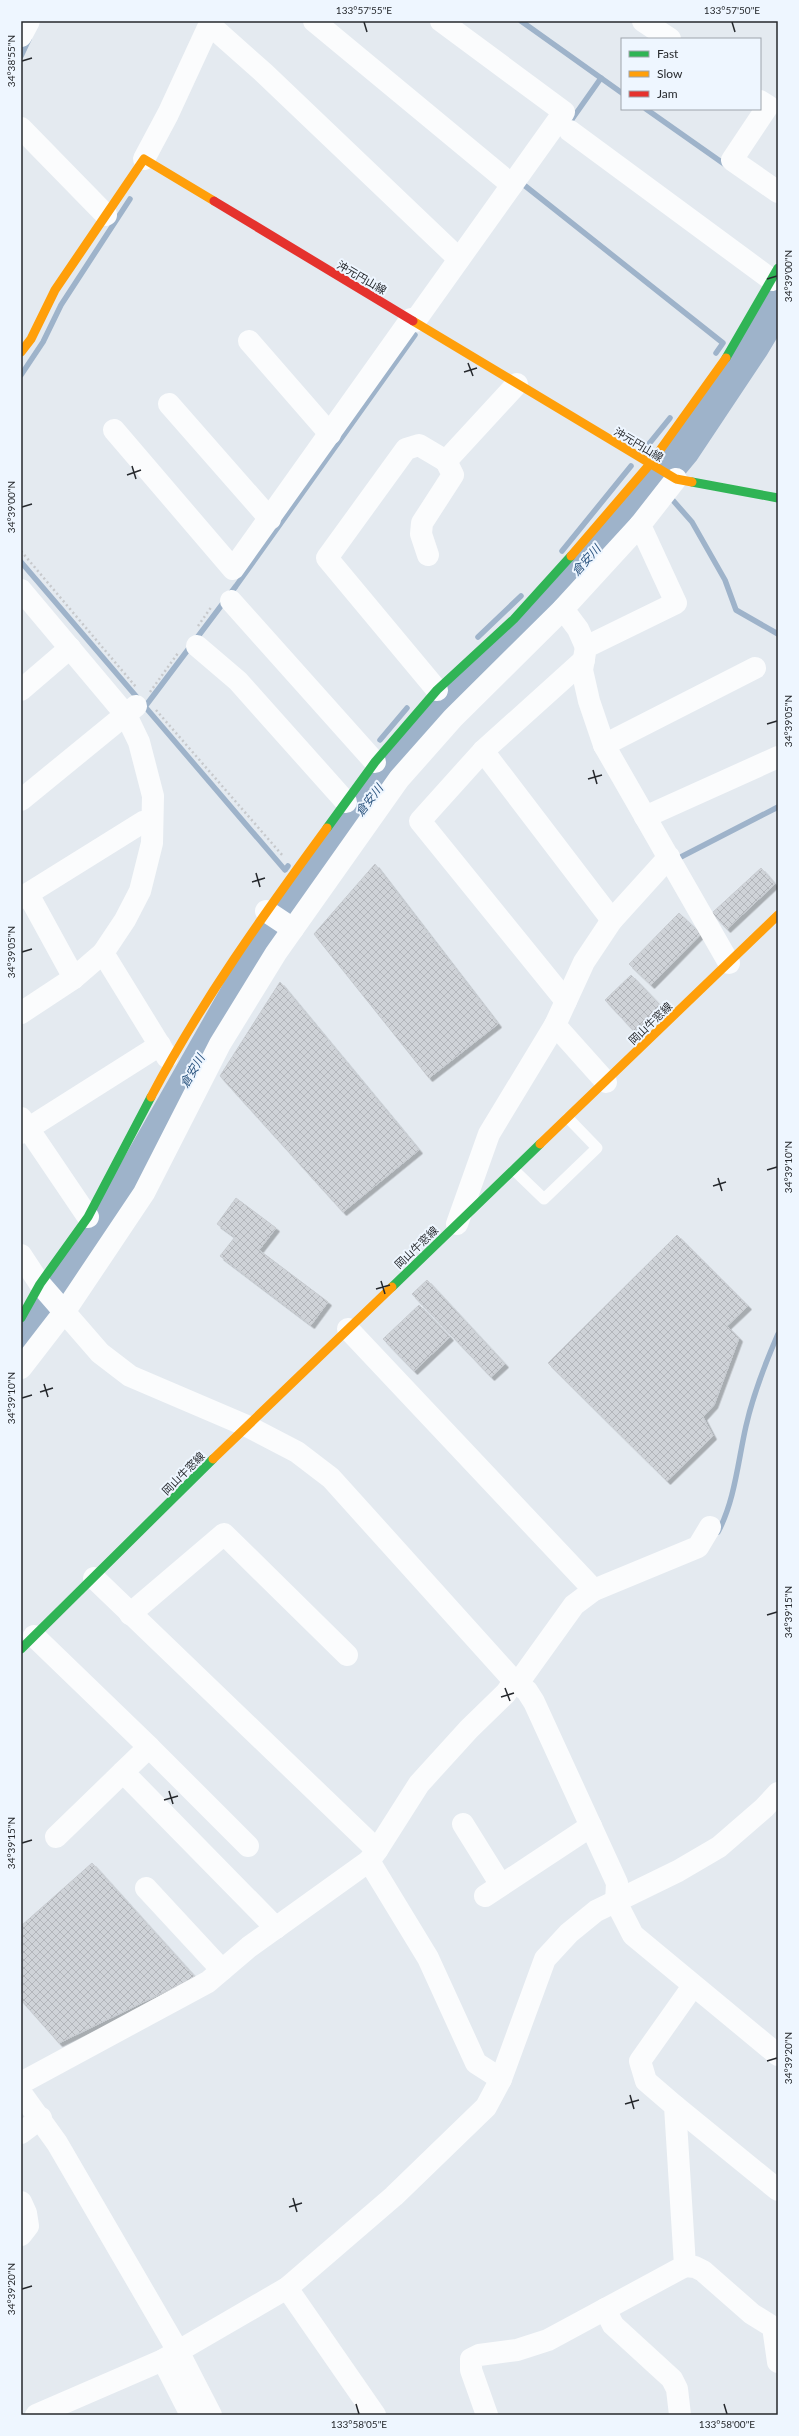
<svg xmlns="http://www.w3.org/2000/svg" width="799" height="2436" font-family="Lato,'Noto Sans JP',sans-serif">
<defs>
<pattern id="building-cross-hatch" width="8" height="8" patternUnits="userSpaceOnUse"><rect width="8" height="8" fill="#cfd3d8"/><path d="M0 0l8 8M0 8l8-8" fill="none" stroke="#b2b5ba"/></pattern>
<filter id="shadow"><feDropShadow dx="3.5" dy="3.5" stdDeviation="0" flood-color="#0004"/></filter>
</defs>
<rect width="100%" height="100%" fill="#e4eaf0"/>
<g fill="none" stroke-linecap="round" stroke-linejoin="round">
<g stroke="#9eb3ca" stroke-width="5.5">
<path d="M 521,21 L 622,93"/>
<path d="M 21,56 L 29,39"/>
<path d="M 646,109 L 727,166"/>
<path d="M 570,122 L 601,78"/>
<path d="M 524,185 L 723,343 L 716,353"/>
<path d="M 21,375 L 43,342 L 61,305 L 130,199"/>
<path d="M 644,450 L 670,418"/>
<path d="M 670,497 L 692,522 L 725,580 L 736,610 L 778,634"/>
<path d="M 562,551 L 631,466"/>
<path d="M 21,562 L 285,870 L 288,866"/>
<path d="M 478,637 L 521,596"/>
<path d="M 144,708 L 236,586 L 415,335"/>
<path d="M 380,740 L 407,708"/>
<path d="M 675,860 L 778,807"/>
<path d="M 28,1318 L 36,1324"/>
<path d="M 718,1532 C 735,1500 738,1461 746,1426 C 753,1395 765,1364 778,1334"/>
</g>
<path stroke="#9eb3ca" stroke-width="33" d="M 21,1342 L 46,1311 L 124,1191 L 271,933 L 367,801 L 443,707 L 542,609 L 654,486 L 683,451 L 753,346 L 778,304"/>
</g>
<g fill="url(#building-cross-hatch)" stroke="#c7cbd0" filter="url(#shadow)">
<path d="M 375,864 L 498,1024 L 429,1078 L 314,934 Z"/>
<path d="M 761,868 L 775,884 L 727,929 L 712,913 Z"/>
<path d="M 679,913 L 701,934 L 651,985 L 629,964 Z"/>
<path d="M 631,975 L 661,1006 L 634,1031 L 605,1000 Z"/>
<path d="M 280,982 L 419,1150 L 343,1212 L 220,1076 Z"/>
<path d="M 236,1198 L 276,1228 L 259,1250 L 328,1302 L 311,1325 L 220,1256 L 235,1237 L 217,1224 Z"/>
<path d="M 677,1235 L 748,1306 L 727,1326 L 739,1338 L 714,1405 L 703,1417 L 713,1436 L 667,1481 L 548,1363 Z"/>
<path d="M 427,1280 L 505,1364 L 491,1377 L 412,1294 Z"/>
<path d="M 419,1305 L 450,1337 L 414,1371 L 383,1339 Z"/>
<path d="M 92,1863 L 195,1977 L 59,2043 L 21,2000 L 21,1926 Z"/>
</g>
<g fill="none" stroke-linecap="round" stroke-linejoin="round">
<g stroke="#c7c9cc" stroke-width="2.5" stroke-dasharray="2 3" stroke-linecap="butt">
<path d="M 21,551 L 136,687"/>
<path d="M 198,626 L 212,606"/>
<path d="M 150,692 L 178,653"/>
<path d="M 156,710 L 283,856"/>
</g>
<path stroke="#fbfcfd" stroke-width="11" d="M 514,1170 L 544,1199 L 597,1148 L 568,1118"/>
<g stroke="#fbfcfd" stroke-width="22">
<path d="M 314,21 L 512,185"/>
<path d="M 643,21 L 670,39"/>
<path d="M 210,25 L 264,73 L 459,259"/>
<path d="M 21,36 L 29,21"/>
<path d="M 760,101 L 768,106 L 732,160 L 778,192"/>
<path d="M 21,128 L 106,215"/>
<path d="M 570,131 L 772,280"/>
<path d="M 144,159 L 168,114 L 211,21"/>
<path d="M 415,321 L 564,112 L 441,21"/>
<path d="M 249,341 L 330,434"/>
<path d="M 169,404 L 270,519"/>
<path d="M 114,430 L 233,569 L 411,319"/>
<path d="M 676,479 L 640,525 L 676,603 L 586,647 L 582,670 L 589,701 L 604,745 L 729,963"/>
<path d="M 428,555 L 421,534 L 422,523 L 453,475 L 446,461"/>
<path d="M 21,590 L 126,715 L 139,742 L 153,796 L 152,843 L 140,891 L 125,920 L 103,953 L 74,978 L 21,1013"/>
<path d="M 231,601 L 375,762"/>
<path d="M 563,609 L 578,629 L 586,647"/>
<path d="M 197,646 L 238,681 L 346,802"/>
<path d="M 21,690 L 70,648"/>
<path d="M 437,690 L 327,558 L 406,449 L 419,445 L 446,461 L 517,384"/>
<path d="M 604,745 L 755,668"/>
<path d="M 483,751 L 612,920"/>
<path d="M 21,800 L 136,706"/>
<path d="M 645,817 L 778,757"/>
<path d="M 28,894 L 74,978"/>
<path d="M 21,898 L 143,822 L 152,821"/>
<path d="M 266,911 L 293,929"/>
<path d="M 103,953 L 167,1057"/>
<path d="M 566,1001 L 420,821 L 483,751 L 584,660"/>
<path d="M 555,1025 L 606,1082"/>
<path d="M 21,1118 L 88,1217"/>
<path d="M 21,1133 L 160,1045"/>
<path d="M 457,1224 L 489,1134 L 555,1025 L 584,962 L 612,920 L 669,857"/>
<path d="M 21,1255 L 40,1284 L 100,1353 L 130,1376 L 247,1426 L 297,1452 L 331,1478 L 514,1681 L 527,1691 L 534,1702 L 617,1883 L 616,1902 L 633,1935 L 778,2055"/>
<path d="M 348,1329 L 594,1590"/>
<path d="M 21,1368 L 65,1311 L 144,1193 L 220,1044 L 276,953 L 399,779 L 453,718 L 563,609 L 640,525"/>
<path d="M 94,1578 L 377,1850 L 419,1784 L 469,1729 L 506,1693 L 514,1681"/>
<path d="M 130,1614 L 224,1534 L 347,1655"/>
<path d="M 34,1636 L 149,1747 L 123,1772 L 276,1928"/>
<path d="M 518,1683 L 574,1605 L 594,1590 L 698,1547 L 710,1527"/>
<path d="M 149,1747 L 248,1846"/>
<path d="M 463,1824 L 501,1885"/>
<path d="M 56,1837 L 123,1772"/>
<path d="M 369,1861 L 428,1958 L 476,2063 L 501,2079"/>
<path d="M 146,1888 L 222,1970"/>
<path d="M 485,1896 L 591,1826"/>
<path d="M 21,2083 L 208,1982 L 249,1947 L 369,1861 L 377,1850"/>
<path d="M 21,2093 L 57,2143 L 178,2351 L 211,2415"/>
<path d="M 675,2106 L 778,2190"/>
<path d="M 21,2133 L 41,2118"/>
<path d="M 21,2202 L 26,2213 L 28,2226 L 21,2235"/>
<path d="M 685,2266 L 695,2267 L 703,2271 L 752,2314 L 773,2327 L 778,2362"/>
<path d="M 287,2288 L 375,2415"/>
<path d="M 605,2309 L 613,2325 L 672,2379 L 677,2389 L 680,2415"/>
<path d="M 163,2360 L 191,2415"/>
<path d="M 36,2415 L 163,2360 L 287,2288 L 394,2196 L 486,2107 L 501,2079 L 545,1959 L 569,1933 L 596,1911 L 678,1871 L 719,1847 L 764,1808 L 778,1793"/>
<path d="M 487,2415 L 471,2370 L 471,2359 L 479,2355 L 517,2350 L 548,2340 L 685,2266 L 675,2106 L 646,2081 L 640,2061 L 693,1986"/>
</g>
<g stroke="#30b455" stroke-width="9">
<path d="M 726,358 L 778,268"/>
<path d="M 692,482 L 778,498"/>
<path d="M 327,828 L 375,762 L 437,690 L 514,619 L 571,556"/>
<path d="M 392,1287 L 540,1144"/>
<path d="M 21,1318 L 40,1284 L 88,1217 L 151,1097"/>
<path d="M 21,1649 L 213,1459"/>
</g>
<g stroke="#ff9f0a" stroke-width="9">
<path d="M 413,321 L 676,479 L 692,482"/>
<path d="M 21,352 L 31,339 L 55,290 L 144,159 L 214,201"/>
<path d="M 571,556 L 650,464 L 726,358"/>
<path d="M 151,1097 C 201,1002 264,914 327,828"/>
<path d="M 540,1144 L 778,915"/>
<path d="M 213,1459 L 392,1287"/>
</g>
<path stroke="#e5322d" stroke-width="9" d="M 214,201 L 413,321"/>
</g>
<path fill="none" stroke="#26292d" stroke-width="1.5" d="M 364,22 L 367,32M 732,22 L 735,32M 22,61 L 32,58M 767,279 L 777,276M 468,363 L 473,376M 464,372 L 477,368M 132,466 L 136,479M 127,475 L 141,470M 22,507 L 32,504M 767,724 L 777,721M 593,770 L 597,784M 588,779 L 602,775M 256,873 L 260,887M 252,882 L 265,878M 22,952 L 32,949M 767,1170 L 777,1167M 718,1178 L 722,1191M 713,1186 L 726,1182M 381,1281 L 385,1294M 376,1289 L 390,1285M 44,1384 L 48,1397M 40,1392 L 53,1388M 22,1398 L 32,1395M 767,1615 L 777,1612M 505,1688 L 510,1701M 501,1697 L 514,1693M 169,1791 L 173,1804M 164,1800 L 178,1796M 22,1843 L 32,1840M 767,2061 L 777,2058M 630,2095 L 634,2109M 625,2104 L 639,2100M 293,2198 L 297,2212M 289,2207 L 302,2203M 22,2289 L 32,2286M 356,2404 L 359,2414M 724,2404 L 727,2414"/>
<g text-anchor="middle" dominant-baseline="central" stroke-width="4" stroke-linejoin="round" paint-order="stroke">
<g font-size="11" fill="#26292d" stroke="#eef6ff">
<text transform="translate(362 277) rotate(30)">沖元円山線</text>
<text transform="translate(639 444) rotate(31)">沖元円山線</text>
<text transform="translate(650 1023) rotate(-44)">岡山牛窓線</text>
<text transform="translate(416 1247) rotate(-44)">岡山牛窓線</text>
<text transform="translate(183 1473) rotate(-45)">岡山牛窓線</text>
</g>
<g font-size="12" font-style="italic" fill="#2b547f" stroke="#eef6ff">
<text transform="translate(586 560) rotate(-48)">倉安川</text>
<text transform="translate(369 800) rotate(-52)">倉安川</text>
<text transform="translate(192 1071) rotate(-60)">倉安川</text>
</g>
</g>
<rect width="799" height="2436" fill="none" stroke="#eef6ff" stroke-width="44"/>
<rect x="621" y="38" width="140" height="72" fill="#eef6ff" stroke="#9ea4ab"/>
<rect x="629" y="51" width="20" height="6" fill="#30b455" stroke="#9ea4ab"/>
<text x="657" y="58" font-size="12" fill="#26292d">Fast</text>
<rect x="629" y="71" width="20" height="6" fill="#ff9f0a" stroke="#9ea4ab"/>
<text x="657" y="78" font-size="12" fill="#26292d">Slow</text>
<rect x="629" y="91" width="20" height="6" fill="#e5322d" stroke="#9ea4ab"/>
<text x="657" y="98" font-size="12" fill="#26292d">Jam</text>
<rect x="22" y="22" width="755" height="2392" fill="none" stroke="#26292d" stroke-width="1.5"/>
<g font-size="10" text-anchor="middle" fill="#26292d">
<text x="364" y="14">133°57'55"E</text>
<text x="732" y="14">133°57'50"E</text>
<text transform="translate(11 61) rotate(-90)" y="4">34°38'55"N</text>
<text transform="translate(788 276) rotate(-90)" y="4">34°39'00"N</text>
<text transform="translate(11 507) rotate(-90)" y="4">34°39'00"N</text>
<text transform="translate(788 721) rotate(-90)" y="4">34°39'05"N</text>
<text transform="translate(11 952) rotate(-90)" y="4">34°39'05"N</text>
<text transform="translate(788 1167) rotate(-90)" y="4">34°39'10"N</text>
<text transform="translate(11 1398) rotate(-90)" y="4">34°39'10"N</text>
<text transform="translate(788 1612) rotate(-90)" y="4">34°39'15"N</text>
<text transform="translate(11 1843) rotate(-90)" y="4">34°39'15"N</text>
<text transform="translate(788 2058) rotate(-90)" y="4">34°39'20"N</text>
<text transform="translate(11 2289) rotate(-90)" y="4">34°39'20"N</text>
<text x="359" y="2428">133°58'05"E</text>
<text x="727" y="2428">133°58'00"E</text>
</g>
</svg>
